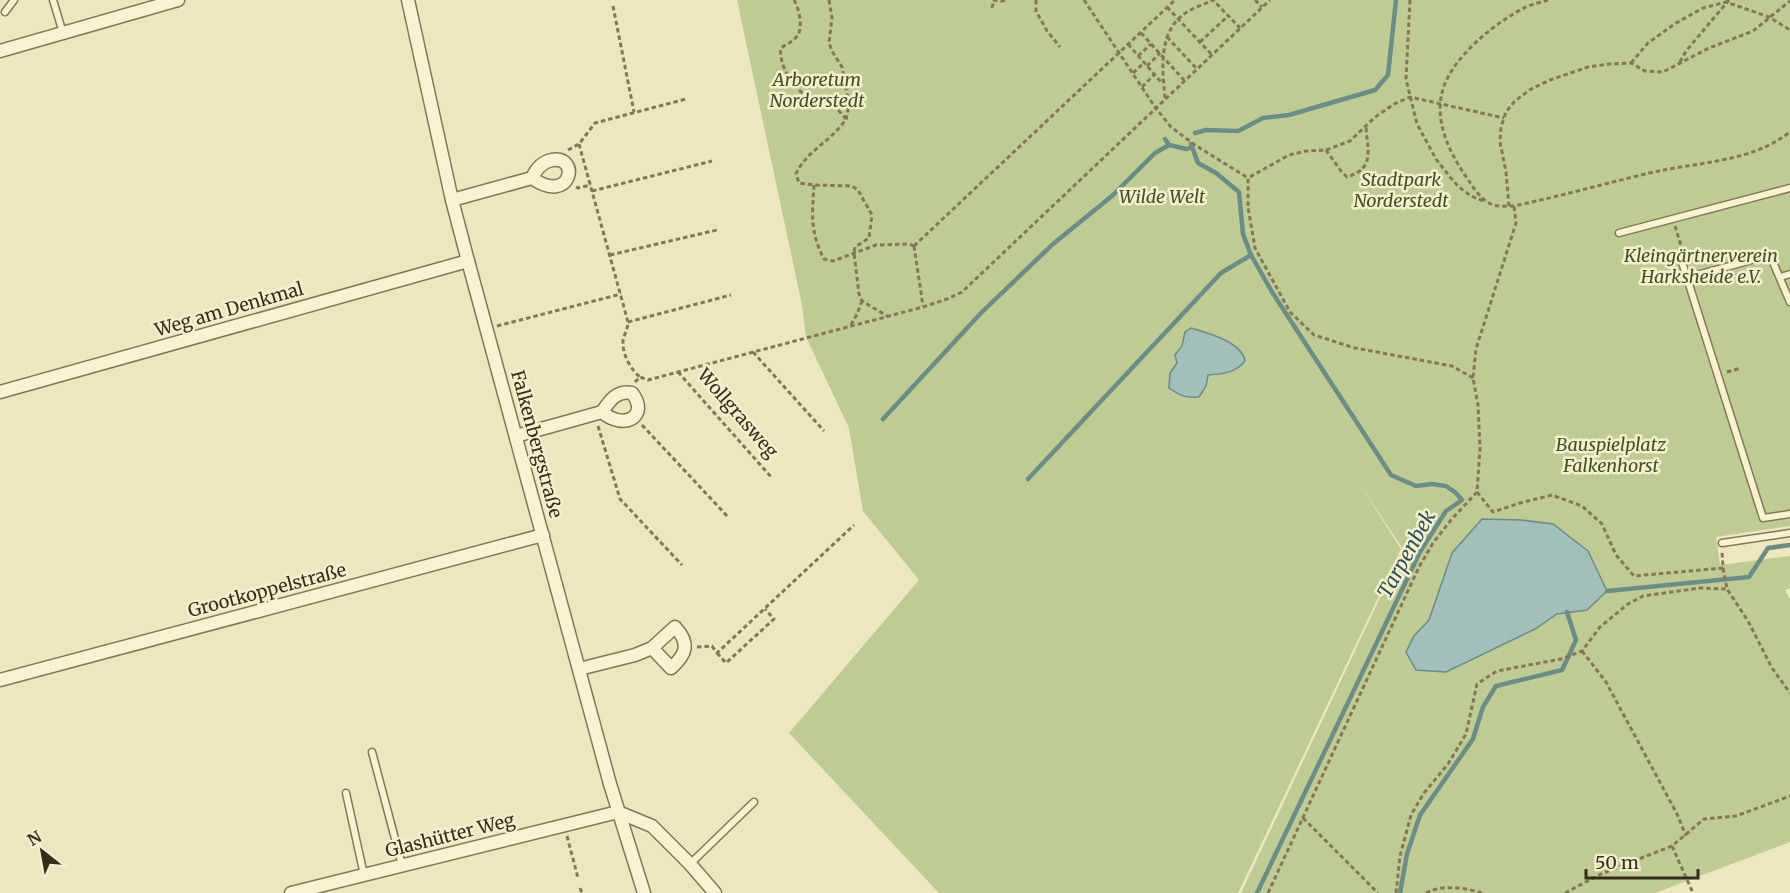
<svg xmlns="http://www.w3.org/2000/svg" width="1790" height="893" font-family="Merriweather,serif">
<rect width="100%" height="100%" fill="#eee6bf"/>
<path fill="#becc93" d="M 737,0 L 1790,0 L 1790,526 L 1716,537 L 1720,565 L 1790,556 L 1790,588 L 1785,590 L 1790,599 L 1790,842 L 1655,893 L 1241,893 L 1403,549 L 1359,483 L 1401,549 L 1238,893 L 939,893 L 789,733 L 919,580 L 863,511 L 849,428 L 806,337 L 802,305 Z"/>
<g fill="#a2c0bb" stroke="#6a8d89" stroke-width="1.5">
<path d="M 1191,328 C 1208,333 1242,342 1245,361 C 1236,373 1222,374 1208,375 L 1206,386 L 1199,397 C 1186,398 1180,396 1169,388 L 1170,373 L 1177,363 L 1175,355 L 1182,346 L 1185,332 Z"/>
<path d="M 1482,519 L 1521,520 L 1553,524 L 1588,551 L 1607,591 L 1587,610 L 1557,614 L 1535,629 L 1446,672 L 1416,670 L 1406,652 L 1414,636 L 1429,620 L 1452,553 Z"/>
</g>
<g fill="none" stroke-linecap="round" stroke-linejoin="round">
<g stroke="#6a8d89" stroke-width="4.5">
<path d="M 1195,133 L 1206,130 L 1238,131 L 1263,118 L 1289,115 L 1375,90 L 1388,75 L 1396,0"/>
<path d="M 1191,144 L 1198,163 L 1216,173 L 1239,192 L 1243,234 L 1251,255 L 1272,292 L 1391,475 L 1416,486 L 1432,484 L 1446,486 L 1456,493 L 1462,500 L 1446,511 L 1420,552 L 1257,893"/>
<path d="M 1169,145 L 1187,149 L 1192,147"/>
<path d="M 883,419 L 982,312 L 1053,244 L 1112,196 L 1155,153 L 1169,145 L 1165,139"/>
<path d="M 1028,479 L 1221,273 L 1251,255"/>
<path d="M 1607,591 L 1749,577 L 1768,548 L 1790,545"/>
<path d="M 1400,893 L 1407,854 L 1420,815 L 1473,739 L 1483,707 L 1496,686 L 1562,670 L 1576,640 L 1567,612"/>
</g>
<g stroke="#867657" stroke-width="9">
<g id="service">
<path d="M 53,0 L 63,33"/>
<path d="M 5,12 L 14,0"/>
<path d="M 1619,233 L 1790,188"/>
<path d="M 1681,259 L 1763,518 L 1790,514"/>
<path d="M 1780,277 L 1790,274"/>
<path d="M 1686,278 L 1770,255 L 1790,302"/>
<path d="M 1722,543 L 1790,533"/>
<path d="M 372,752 L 402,865"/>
<path d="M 346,793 L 364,875"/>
<path d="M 690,864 L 754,802"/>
</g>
</g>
<g stroke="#867657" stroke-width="15">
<g id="minor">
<path d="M 408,0 L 452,200 L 468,261 L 610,784 L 644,893"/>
<path d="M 0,51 L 178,0"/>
<path d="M 452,200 L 532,178 C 536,169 542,162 552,160 C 581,155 571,206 532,178"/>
<path d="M 0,392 L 468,261"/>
<path d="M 516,436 L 602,412 C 610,400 617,390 632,393 C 650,416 624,431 602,412"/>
<path d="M 579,669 L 635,655 L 652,648 L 675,627 C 690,643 687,654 671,668 L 652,648"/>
<path d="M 0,680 L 543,535"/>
<path d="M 291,893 L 618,812 L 652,826 L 690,864 L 715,893"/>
</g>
</g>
<g stroke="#867657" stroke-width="3" stroke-dasharray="4.5 3" stroke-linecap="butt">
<path d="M 794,0 C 799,9 803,25 798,35 C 794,41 787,44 781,48 C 778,64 793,87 806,96 C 813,100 822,100 829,103 C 836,107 841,113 846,119 C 832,141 806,151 796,174 L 799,183 L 814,185 L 852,186 L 858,190 L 872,215 L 869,238 L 855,247 L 854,253 L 859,294 L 862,301 L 887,316"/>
<path d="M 829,0 L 832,18 L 829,43 L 832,51 L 842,67 L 849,105 L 846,119"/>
<path d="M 993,0 L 1001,1 L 1008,0"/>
<path d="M 1036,0 L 1036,11 L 1047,31 L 1060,47"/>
<path d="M 1084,0 L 1155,107 L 1171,127 L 1195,145 L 1248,178"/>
<path d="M 1255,0 L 1262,7"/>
<path d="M 1410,0 L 1406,79 L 1417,124 L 1436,159 L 1450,177 L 1459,187 L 1471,196 L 1486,202"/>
<path d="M 1548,0 C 1541,2 1533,4 1526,7 C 1496,22 1456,54 1444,86 C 1432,120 1450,154 1469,181 C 1474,189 1482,200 1491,204 C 1498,207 1506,206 1514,206 C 1561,196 1607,183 1654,172 C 1699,162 1752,162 1790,132"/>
<path d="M 613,6 L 634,112"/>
<path d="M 1167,7 L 1211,54"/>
<path d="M 992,8 L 994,0"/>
<path d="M 1141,33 L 1184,80"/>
<path d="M 1167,37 L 1197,69"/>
<path d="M 1200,42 L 1228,16"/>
<path d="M 1128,44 L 1162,83"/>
<path d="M 1138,56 L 1151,44"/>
<path d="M 1680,62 L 1686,51 L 1729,0"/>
<path d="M 1631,63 L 1648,43 L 1676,23 L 1703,8 L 1726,2 L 1769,17 L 1790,30"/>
<path d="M 1147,66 L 1160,53"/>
<path d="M 1133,73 L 1144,63"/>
<path d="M 1142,87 L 1155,74"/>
<path d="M 1165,98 C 1162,68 1158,30 1187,12 C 1195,7 1205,4 1213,0 L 1240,28"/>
<path d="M 579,144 L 628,322 C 628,329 624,334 623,341 C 622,354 631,370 640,377"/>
<path d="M 568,150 L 579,144 L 595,123 L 686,99"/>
<path d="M 1326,150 L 1341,171 L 1347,177 C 1376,168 1367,150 1366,126"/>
<path d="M 814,185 C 812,215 810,232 824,259 L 833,261 L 876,245 L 909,244 L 914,246"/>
<path d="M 576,187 L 578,188 L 591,185"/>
<path d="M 592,191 L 712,161"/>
<path d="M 1509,206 L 1506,172 L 1500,142 L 1501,127 L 1506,112 L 1515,101 L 1531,89 L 1550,80 L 1588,67 L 1609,64 L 1631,63 L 1645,71 L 1663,72 L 1709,48 L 1753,31 L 1790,1"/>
<path d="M 1675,226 L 1682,249"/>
<path d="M 914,246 L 1175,0"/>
<path d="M 914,246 L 923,306"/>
<path d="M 610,255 L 717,230"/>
<path d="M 628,322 L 731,295"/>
<path d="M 851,325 L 857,314 L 862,301"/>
<path d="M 497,326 L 621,294"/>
<path d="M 753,352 L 824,431"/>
<path d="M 678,372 L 772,478"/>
<path d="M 1727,372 L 1741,368"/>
<path d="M 1473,378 L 1452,366 L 1355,348 L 1314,335 L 1290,312 L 1255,248 L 1248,207 L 1248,178 L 1289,155 L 1306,151 L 1326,150 L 1350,141 L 1374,118 L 1394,104 L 1410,97 L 1504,118"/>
<path d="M 635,382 L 640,377 L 648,380 L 923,307 L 947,299 L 962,292 L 1270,0"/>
<path d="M 642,425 L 729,518"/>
<path d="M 598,426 L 620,499 L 682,565"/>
<path d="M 1477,492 L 1493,512 L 1520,503 L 1552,495 L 1582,506 L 1602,524 L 1616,555 L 1634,576 L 1723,568 L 1722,551"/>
<path d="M 1723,568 L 1727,589 L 1748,621 L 1772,668 L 1790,693"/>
<path d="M 697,647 L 712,646 L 717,653 L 854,525"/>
<path d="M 1582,651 L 1606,682 L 1677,814 L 1686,836"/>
<path d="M 717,653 L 726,663 L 774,619 L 765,609"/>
<path d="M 1303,818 L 1378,893"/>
<path d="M 567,836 L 578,878"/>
<path d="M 1672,846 L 1693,893"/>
<path d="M 580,888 L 582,893"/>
<path d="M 1268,893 L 1419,567 L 1433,543 L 1451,520 L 1477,492 L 1480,448 L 1478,405 L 1473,378 L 1476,349 L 1516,223 L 1514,206"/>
<path d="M 1396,893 L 1400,856 L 1411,815 L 1424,793 L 1448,764 L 1466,734 L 1477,684 L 1497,671 L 1561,659 L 1582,651 L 1600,627 L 1628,604 L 1643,596 L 1700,588 L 1727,589"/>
<path d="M 1426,893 C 1442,884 1466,888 1482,893"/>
<path d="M 1565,893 L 1601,874 L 1672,846 L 1704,819 L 1736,816 L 1790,796"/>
</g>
<use href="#service" stroke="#f9f2d2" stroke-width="6"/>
<use href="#minor" stroke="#f9f2d2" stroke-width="12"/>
</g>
<g text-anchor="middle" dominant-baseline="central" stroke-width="5" stroke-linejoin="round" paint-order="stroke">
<g font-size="18" font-style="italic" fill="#405223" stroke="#f5efcf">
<text x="817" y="79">Arboretum<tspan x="817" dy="21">Norderstedt</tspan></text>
<text x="1401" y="179">Stadtpark<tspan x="1401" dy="21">Norderstedt</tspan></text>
<text x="1162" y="196">Wilde Welt</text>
<text x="1701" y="255">Kleingärtnerverein<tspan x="1701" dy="21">Harksheide e.V.</tspan></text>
<text x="1611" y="444">Bauspielplatz<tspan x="1611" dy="21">Falkenhorst</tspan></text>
</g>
<g font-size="18" fill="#362c1c" stroke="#f5efcf">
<text transform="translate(229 309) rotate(-16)">Weg am Denkmal</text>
<text transform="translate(738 413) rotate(49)">Wollgrasweg</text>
<text transform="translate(537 444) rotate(75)">Falkenbergstraße</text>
<text transform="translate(267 590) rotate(-15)">Grootkoppelstraße</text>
<text transform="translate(450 835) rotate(-14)">Glashütter Weg</text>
</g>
<g font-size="20" font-style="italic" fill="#2b5356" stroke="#f5efcf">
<text transform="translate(1406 554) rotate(-61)">Tarpenbek</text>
</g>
</g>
<g transform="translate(42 851) rotate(329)" stroke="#f5efcf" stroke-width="4.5" paint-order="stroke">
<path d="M0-4.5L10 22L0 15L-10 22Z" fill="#362c1c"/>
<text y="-9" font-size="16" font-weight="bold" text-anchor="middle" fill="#362c1c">N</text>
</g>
<path d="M1586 869v9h112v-9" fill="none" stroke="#362c1c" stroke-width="3"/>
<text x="1595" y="869" font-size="18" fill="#362c1c" stroke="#f5efcf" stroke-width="4.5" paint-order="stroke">50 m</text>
</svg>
